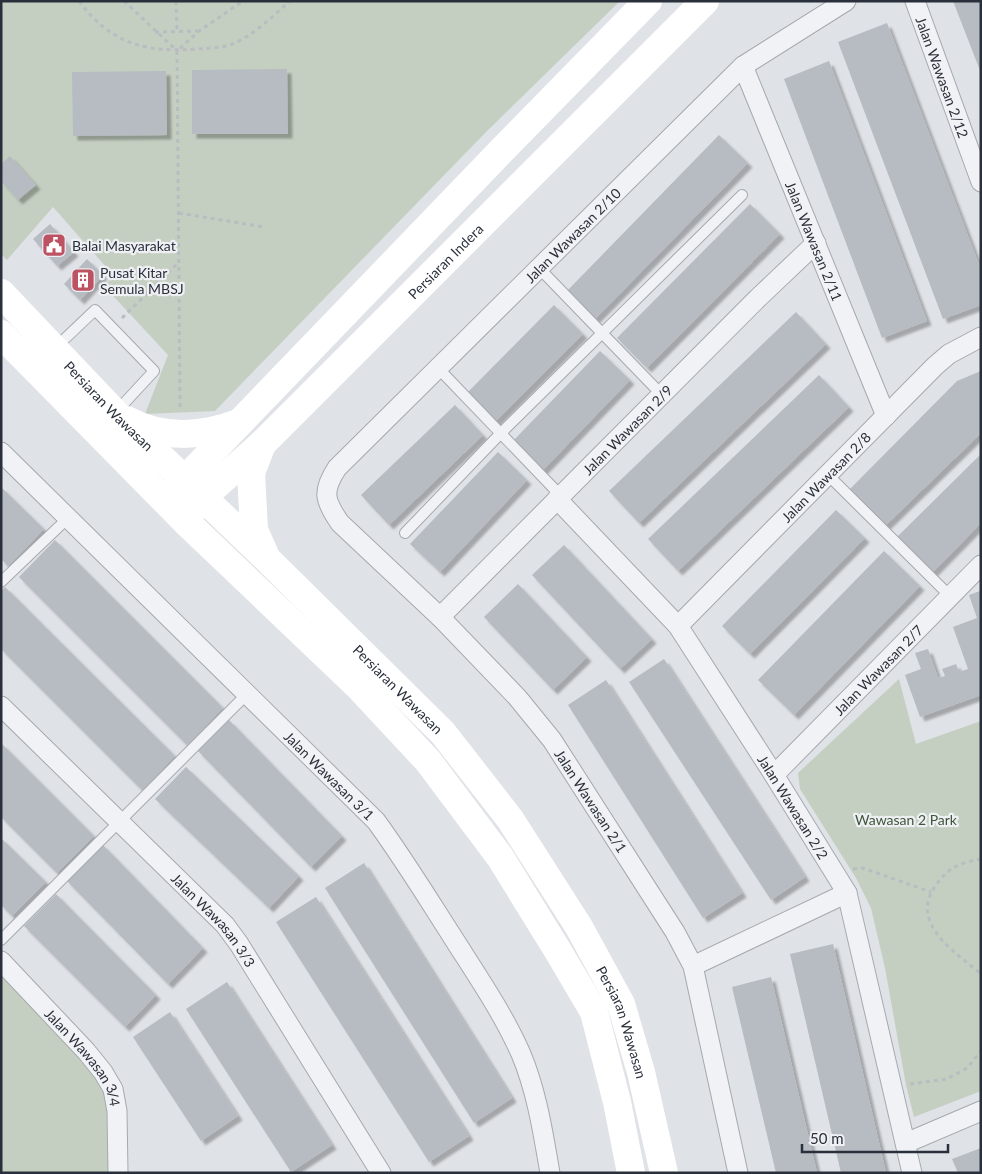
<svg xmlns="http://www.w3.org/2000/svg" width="982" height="1174" font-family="Lato,sans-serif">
<defs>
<filter id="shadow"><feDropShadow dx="4.5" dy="4.5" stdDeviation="1" flood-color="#0004"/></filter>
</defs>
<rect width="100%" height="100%" fill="#dfe2e6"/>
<g fill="#c5cfc1">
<path d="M 1,1 L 620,1 L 487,131 L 215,411 L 145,414 L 168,355 L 104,286 L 114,276 L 53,207 L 7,260 L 1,254 Z"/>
<path d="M 899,679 L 916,744 L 981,721 L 981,1091 L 914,1117 L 906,1085 L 885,968 L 871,908 L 856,878 L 800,789 L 798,773 Z"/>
<path d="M 1,961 L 103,1072 L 117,1173 L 1,1173 Z"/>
</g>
<g fill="#b7bbc2" filter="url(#shadow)">
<path d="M 953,1 L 981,1 L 981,73 Z"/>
<path d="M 887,23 L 981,270 L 981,305 L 943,319 L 838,42 Z"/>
<path d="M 829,61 L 927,321 L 882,338 L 784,79 Z"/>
<path d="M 287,69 L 288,134 L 192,134 L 192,70 Z"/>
<path d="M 166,71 L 167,135 L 73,136 L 72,72 Z"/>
<path d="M 719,135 L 748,163 L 595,319 L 567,291 Z"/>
<path d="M 10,156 L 36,185 L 18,200 L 1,181 L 1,164 Z"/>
<path d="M 750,204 L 780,234 L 647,368 L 617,338 Z"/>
<path d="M 50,224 L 74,252 L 57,266 L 33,239 Z"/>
<path d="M 87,259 L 103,275 L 80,300 L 64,284 Z"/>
<path d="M 554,305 L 583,334 L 494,423 L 466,394 Z"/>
<path d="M 796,312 L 826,344 L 639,523 L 609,491 Z"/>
<path d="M 600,351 L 630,380 L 542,471 L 512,442 Z"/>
<path d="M 981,371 L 981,433 L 885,526 L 850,489 L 957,381 Z"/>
<path d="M 819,375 L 849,407 L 678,571 L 648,539 Z"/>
<path d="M 455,405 L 483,435 L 389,525 L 361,495 Z"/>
<path d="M 498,452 L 527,480 L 440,572 L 410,544 Z"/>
<path d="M 981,454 L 981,523 L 931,574 L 897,537 Z"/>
<path d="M 1,487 L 44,529 L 8,566 L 1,559 Z"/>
<path d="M 836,510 L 865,538 L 750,654 L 722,626 Z"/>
<path d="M 55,540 L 223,708 L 187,745 L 19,577 Z"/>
<path d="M 564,545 L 652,639 L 620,669 L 532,575 Z"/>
<path d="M 884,551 L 920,586 L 794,715 L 758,680 Z"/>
<path d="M 518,584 L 587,657 L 553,690 L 484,617 Z"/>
<path d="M 5,587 L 175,756 L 142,790 L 1,649 L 1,591 Z"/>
<path d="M 980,591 L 981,695 L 920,717 L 905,675 L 921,669 L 915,653 L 928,649 L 938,678 L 945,676 L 942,669 L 956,664 L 959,672 L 968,669 L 953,627 L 977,618 L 969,595 Z"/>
<path d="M 664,659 L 805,877 L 771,900 L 629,682 Z"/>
<path d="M 606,680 L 742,893 L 703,918 L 568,705 Z"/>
<path d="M 229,720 L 342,836 L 311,867 L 198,751 Z"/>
<path d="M 1,743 L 94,836 L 57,873 L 1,817 Z"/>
<path d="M 186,767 L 299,876 L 269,908 L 155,799 Z"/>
<path d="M 1,838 L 46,882 L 12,916 L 1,905 Z"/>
<path d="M 102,844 L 203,948 L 168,984 L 66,880 Z"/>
<path d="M 364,863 L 512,1098 L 474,1123 L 325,888 Z"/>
<path d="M 56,894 L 156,995 L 125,1027 L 24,926 Z"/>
<path d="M 316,897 L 469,1136 L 429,1162 L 276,922 Z"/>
<path d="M 833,944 L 886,1173 L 841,1173 L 790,954 Z"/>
<path d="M 771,977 L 817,1173 L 776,1173 L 732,987 Z"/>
<path d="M 227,982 L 332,1145 L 291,1172 L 186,1009 Z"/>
<path d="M 170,1012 L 238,1116 L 201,1141 L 133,1037 Z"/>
<path d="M 981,1148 L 981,1173 L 958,1173 L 952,1159 Z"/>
</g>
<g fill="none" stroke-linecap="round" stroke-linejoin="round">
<g stroke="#a5a9af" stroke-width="12">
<g id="lane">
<path d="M 539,268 L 662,395"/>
<path d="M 55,348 L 95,310 L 154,371 L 116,412"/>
<path d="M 438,368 L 561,496"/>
<path d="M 828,475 L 950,596"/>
<path d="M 405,533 L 501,433 L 742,195"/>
<path d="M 1,582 L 68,518"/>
<path d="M 1,940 L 247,694"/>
</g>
</g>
<g stroke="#a5a9af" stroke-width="21">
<g id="street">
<path id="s1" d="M 915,1 L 981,182"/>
<path id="s2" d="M 743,66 L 886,416"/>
<path id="s3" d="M 1,452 L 376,821 C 403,858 427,897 452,936 C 476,974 503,1013 521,1054 C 537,1092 543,1133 550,1173"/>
<path id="s4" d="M 557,499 L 678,626 L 774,775 L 847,893 L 912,1173"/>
<path id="s5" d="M 440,617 L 758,298 L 816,243"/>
<path id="s6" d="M 678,626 L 935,366 L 949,354 L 981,337"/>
<path id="s7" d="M 1,706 L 225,925 L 239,944 L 381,1173"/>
<path id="s8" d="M 774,775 L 981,565"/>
<path id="s9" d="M 1,961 L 86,1051 L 103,1072 L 113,1089 L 117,1111 L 118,1173"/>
<path d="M 693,966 L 847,893"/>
<path d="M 906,1143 L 981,1111"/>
<path id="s10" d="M 738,1173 L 693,966 L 675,932 L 552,740 L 517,697 L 440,617 L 340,523 C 324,500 322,491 337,468 L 743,66 L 846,1"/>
</g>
</g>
<g stroke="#b9bcc1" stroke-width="3" stroke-dasharray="4 4" stroke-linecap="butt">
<path d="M 79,1 C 111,44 146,53 197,49 C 210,48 223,48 235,43 C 256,33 273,16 290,1"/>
<path d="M 124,1 L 176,50"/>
<path d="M 176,1 L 177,30"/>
<path d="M 155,32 L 198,31"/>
<path d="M 179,213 L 264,227"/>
<path d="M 122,318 L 178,263"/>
<path d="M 180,407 L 177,51 L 199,31 L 243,1"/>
<path d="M 981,859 C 959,863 949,867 936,885 C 908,923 955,952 981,974"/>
<path d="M 853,869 L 863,868 L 931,892"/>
<path d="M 910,1084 L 947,1079 L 967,1068 L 981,1051"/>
</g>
<use href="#lane" stroke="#f1f2f5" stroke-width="10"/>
<use href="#street" stroke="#f1f2f5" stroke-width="19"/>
<g stroke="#fff" stroke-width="28">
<path id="s11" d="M 1,293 L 115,413 L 265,557 L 443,733 L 510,819 L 579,927 L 621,1004 L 641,1072 L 664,1173"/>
<path d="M 1,334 L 185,521 L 357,685 L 428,761 L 500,857 L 558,951 L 594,1012 L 617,1102 L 631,1173"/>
<path d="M 127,420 C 162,439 202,437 238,423"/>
<path d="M 262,444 L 251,473 L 254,530 L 265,555"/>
<path d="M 171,494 L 506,146 L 648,1"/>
<path id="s12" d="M 192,511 L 203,497 L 262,444 L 705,1"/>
</g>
</g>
<defs>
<g id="civic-square" transform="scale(1.25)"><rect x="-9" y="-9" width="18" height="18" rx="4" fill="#bd5263" stroke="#eef0f4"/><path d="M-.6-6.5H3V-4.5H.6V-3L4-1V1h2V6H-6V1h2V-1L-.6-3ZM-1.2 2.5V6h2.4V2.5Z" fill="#fff"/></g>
<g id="building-square" transform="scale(1.25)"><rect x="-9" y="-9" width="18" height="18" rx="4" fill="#bd5263" stroke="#eef0f4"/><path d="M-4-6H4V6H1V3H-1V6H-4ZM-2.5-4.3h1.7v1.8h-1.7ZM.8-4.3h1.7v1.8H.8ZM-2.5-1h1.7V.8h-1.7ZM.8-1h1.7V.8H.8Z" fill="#fff"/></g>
</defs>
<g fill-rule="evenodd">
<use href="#civic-square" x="54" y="245"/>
<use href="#building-square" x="83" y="280"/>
</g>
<g text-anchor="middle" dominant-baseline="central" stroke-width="4.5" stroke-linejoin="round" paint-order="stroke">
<g font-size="14" fill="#2a303b" stroke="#eef0f4">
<text stroke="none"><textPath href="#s1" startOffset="81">Jalan Wawasan 2/12</textPath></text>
<text stroke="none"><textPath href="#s10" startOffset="1174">Jalan Wawasan 2/10</textPath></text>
<text stroke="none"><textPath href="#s2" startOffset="189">Jalan Wawasan 2/11</textPath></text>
<text stroke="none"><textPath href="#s12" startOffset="356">Persiaran Indera</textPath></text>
<text stroke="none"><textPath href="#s11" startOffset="156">Persiaran Wawasan</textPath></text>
<text stroke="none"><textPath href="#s5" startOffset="265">Jalan Wawasan 2/9</textPath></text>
<text stroke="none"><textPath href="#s6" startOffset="210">Jalan Wawasan 2/8</textPath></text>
<text stroke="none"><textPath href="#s8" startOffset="148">Jalan Wawasan 2/7</textPath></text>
<text stroke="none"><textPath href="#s11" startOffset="561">Persiaran Wawasan</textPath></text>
<text stroke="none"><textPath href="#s3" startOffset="461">Jalan Wawasan 3/1</textPath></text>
<text transform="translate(591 801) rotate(57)">Jalan Wawasan 2/1</text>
<text stroke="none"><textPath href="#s4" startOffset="390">Jalan Wawasan 2/2</textPath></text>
<text stroke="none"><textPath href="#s7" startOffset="302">Jalan Wawasan 3/3</textPath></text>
<text stroke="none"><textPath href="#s11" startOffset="966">Persiaran Wawasan</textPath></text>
<text stroke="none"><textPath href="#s9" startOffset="128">Jalan Wawasan 3/4</textPath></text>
</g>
<g font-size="14" fill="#2a303b" stroke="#eef0f4" text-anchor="start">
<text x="72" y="245">Balai Masyarakat</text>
<text x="100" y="272">Pusat Kitar<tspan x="100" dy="16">Semula MBSJ</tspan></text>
</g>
<g font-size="14" fill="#3e5539" stroke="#eef0f4">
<text x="906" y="819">Wawasan 2 Park</text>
</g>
</g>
<rect width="982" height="1174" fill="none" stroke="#2a303b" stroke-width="5"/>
<path d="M802 1144v8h146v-8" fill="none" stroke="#2a303b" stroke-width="2.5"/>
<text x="810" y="1144" font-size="15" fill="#2a303b" stroke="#eef0f4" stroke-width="4" paint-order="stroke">50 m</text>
</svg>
